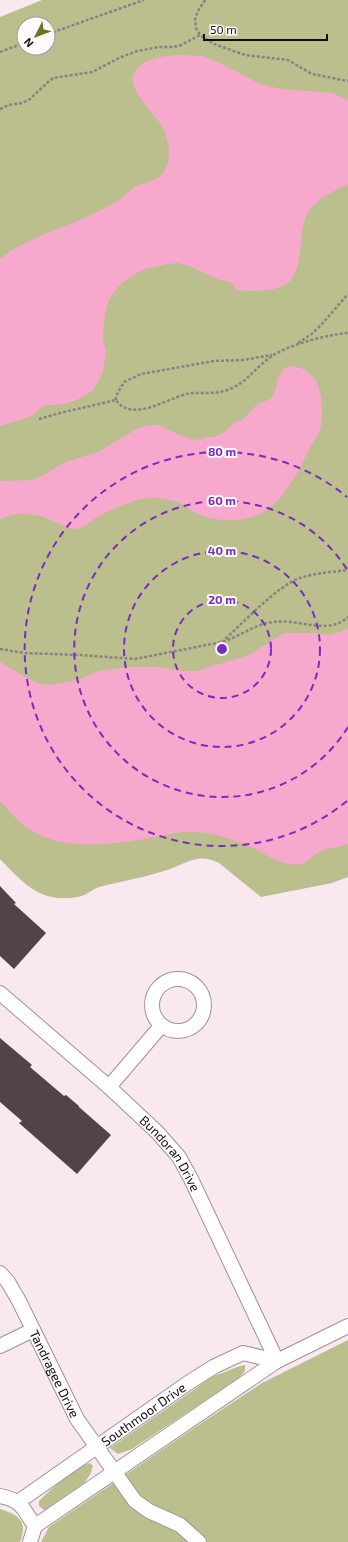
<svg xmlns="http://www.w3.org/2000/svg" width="348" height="1542" font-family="'Exo 2',sans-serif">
<rect width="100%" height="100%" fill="#fae8f0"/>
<g fill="#babf8d" fill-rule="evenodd">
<path d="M 42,0 L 348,0 L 348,877 L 332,883 L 261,897 L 219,863 C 199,853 189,862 170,869 C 147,877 123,881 99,887 C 92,889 86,896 78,897 C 41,904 23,883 0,859 L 0,17 ZM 24,24 L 48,24 L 48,48 L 24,48 Z"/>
<path d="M 348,1340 L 348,1542 L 41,1542 L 49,1527 L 197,1426 L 262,1383 Z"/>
<path d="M 245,1365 L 245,1371 L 239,1378 L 132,1449 L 118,1454 L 110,1448 L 212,1377 L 237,1367 Z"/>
<path d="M 90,1463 L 93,1466 L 90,1475 L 84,1483 L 46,1509 L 44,1510 L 39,1506 L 39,1501 C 52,1488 73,1469 90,1463 Z"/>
<path d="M 0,1509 C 19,1515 28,1521 20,1542 L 0,1542 Z"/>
</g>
<g fill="#f6a9cd">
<path d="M 182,55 L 202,56 L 222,64 L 260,84 L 281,89 L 332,93 L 348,100 L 348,184 C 333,192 313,200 306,217 C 302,226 302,236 301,245 C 299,255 299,266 294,275 C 285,294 253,291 235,290 L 234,285 L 232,283 L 217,279 L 190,266 L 178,263 L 167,264 L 145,269 L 133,275 L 122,283 L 115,291 L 108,302 L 105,314 L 103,331 L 103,342 L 106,350 L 104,366 L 101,376 L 93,390 L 77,400 L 64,404 L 43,406 L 32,416 L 0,426 L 0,259 C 24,239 56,231 84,218 C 98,212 112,205 124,196 C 127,194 130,191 133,188 C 145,181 159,183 166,168 C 171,156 169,142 164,130 C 157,114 120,86 137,69 C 149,56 166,56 182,55 Z"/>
<path d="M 289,366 C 315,367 322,388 322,411 C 322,419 322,427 318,435 C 316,439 312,443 310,447 C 305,458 300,469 293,480 C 286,490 278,502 268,509 C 248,523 219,523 198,514 C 191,511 186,506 179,503 C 167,498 154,497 141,499 C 128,502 107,511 96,518 C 89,522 84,529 75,529 C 67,528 62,525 55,522 C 38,513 18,511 0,519 L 0,481 L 32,480 L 42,476 L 63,463 L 100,451 L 136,429 L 145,426 L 159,425 L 179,435 L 192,439 L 200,440 L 205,437 L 215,437 L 223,433 L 238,420 L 241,421 C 247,416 251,410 257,405 C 261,401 267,402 271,398 C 281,387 272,374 289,366 Z"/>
<path d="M 348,629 L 348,844 C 339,847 328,848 319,852 C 312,855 309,862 301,864 C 282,867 267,854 251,847 C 232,839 215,833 195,832 C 180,831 164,836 150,838 C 112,844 65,852 31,830 C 19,823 9,811 0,801 L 0,662 L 27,678 L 40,684 L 49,685 L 75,681 L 99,671 L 129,667 L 161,667 L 182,671 L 197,671 L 249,655 L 280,635 L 287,633 L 310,633 L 331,635 Z"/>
</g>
<g fill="#52434a">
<path d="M 0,886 L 16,903 L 14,904 L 46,933 L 14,969 L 0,956 Z"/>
<path d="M 0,1038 L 32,1065 L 30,1067 L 64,1096 L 66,1095 L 79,1106 L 79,1107 L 111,1135 L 77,1174 L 19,1123 L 22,1121 L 0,1102 Z"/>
</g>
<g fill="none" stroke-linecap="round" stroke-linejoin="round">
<g stroke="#a19198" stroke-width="16">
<g id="minor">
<circle cx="178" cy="1005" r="26"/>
<path id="s1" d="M 0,993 L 109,1087 L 157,1132 L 179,1157 L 191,1179 L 277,1361"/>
<path d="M 109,1087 L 161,1026"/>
<path id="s2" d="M 0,1273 L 8,1282 L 19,1301 L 77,1419 L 135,1501 L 149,1511 L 180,1525 L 199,1542"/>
<path d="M 0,1346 L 33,1330"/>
<path d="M 0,1496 C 22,1500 23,1509 35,1526 L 30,1542"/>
<path id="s3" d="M 18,1502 L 188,1383 L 215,1366 L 243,1353 L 277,1361"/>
<path d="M 35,1526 L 277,1361 L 348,1326"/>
</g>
</g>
<g stroke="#8c8085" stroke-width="2.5" stroke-dasharray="3 2" stroke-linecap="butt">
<path d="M 205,0 L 198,11 L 195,20 L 196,28 L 200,35 L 214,44 L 245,55 L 288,60 L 312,74 L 348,81"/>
<path d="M 48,34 L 144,0"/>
<path d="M 0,52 L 24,43"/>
<path d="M 0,109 L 9,105 L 22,103 L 30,99 L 48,82 L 53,78 L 92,72 L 119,58 L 137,51 L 159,47 L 173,47 L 181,45 L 200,35"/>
<path d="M 298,343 L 313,333 L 322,324 L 348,294"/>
<path d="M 116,400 L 116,396 L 124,382 L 141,374 L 214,361 L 243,360 L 272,355"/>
<path d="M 39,419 L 60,413 L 116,400 C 131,423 167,399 186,394 C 202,391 217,396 232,388 C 248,381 258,365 272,356 C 288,345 329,334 348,333"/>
<path d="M 222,642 C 241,625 278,585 300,578 C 315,573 332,572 348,570"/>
<path d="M 0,649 L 24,653 L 79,655 L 135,659 L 222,642 C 239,637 255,624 273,622 C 298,618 328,636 348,617"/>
</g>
<use href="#minor" stroke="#fff" stroke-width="14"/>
</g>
<g fill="none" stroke="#7b2cbf" stroke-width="2" stroke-dasharray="7 5">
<circle cx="222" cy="649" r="49"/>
<circle cx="222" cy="649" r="98"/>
<path d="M348 727A148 148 0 1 1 348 571"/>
<path d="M347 801A197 197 0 1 1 347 497"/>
</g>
<g text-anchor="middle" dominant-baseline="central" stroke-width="4" stroke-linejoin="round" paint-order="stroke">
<g font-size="13" fill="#130d10" stroke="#fdfafb">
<text stroke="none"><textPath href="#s1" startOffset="235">Bundoran Drive</textPath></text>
<text stroke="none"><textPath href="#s2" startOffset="115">Tandragee Drive</textPath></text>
<text stroke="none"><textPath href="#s3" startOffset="153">Southmoor Drive</textPath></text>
</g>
</g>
<circle cx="222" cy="649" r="6" fill="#7b2cbf" stroke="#fdfafb" stroke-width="2"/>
<g font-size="12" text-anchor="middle" font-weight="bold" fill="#7b2cbf" stroke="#fdfafb" stroke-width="4" stroke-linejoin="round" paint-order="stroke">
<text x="222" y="456">80 m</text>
<text x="222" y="505">60 m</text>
<text x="222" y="555">40 m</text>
<text x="222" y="604">20 m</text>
</g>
<g transform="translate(36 36) rotate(228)"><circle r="19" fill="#fdfafb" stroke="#9f9b9d"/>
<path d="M0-3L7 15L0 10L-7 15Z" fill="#70741c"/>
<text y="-6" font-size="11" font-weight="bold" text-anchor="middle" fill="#130d10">N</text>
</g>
<path d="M204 34v6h123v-6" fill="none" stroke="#130d10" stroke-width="2"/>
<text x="210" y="34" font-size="12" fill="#130d10" stroke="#fdfafb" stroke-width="3" paint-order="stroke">50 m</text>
</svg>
